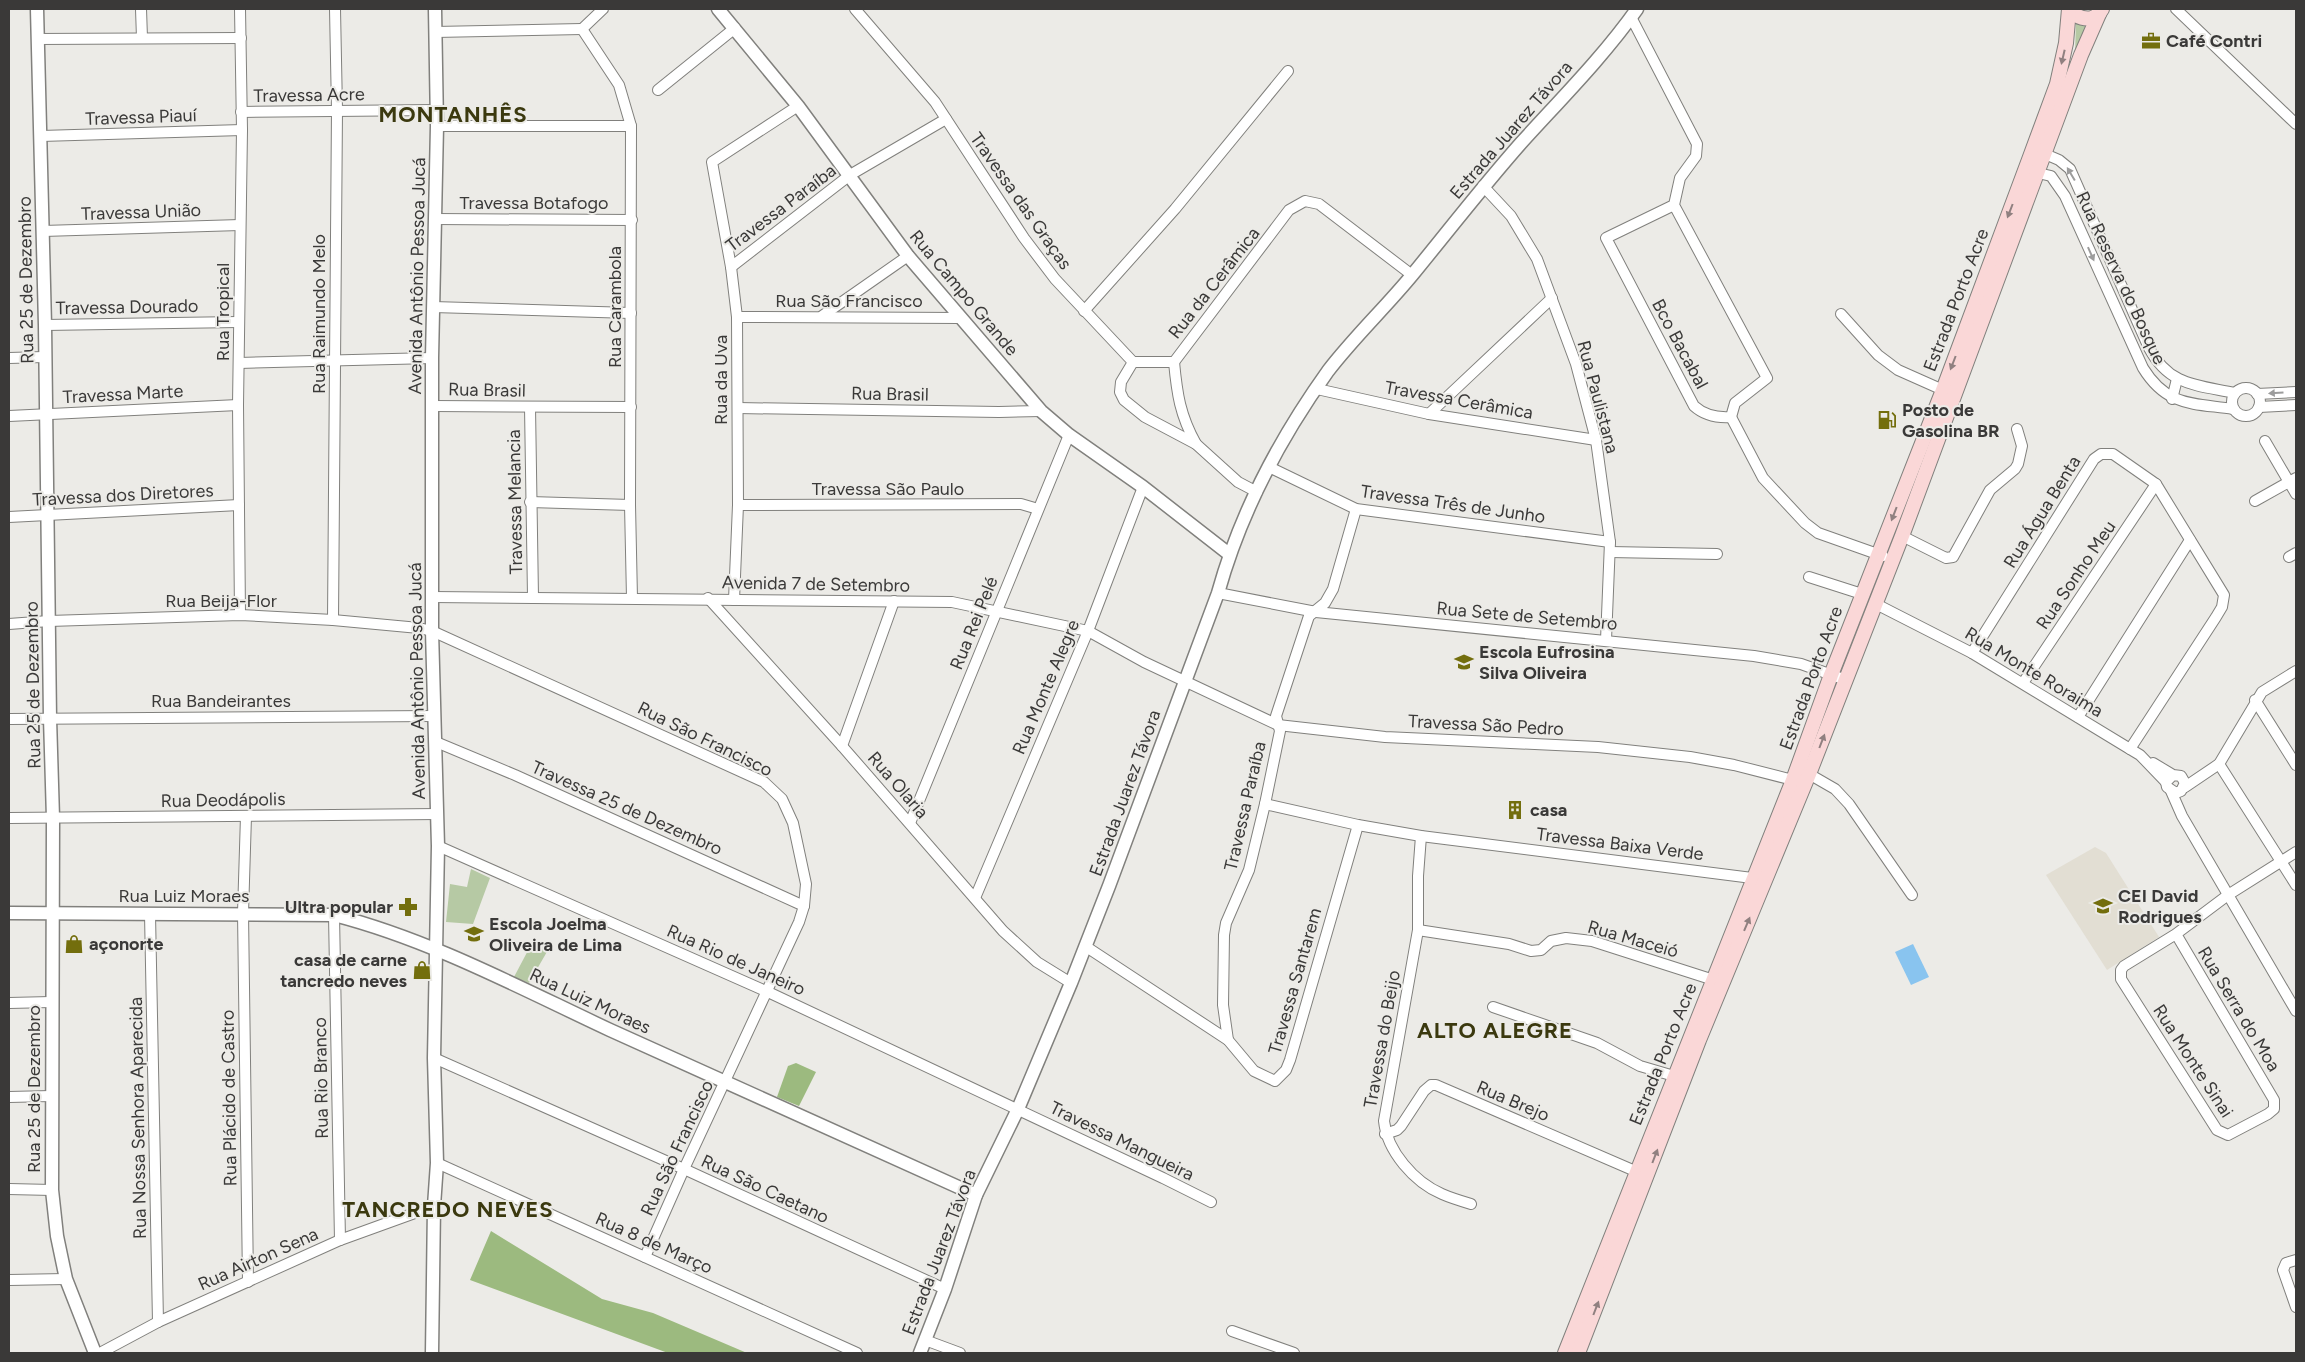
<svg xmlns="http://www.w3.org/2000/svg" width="2305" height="1362" font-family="Figtree,sans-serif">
<rect width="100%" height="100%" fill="#ecebe7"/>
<path fill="#e2ded3" d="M 2095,847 L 2106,853 L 2159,937 L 2107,970 L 2046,875 Z"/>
<g fill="#b6c9a4">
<path d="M 2076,20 L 2089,23 L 2075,55 Z"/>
<path d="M 471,869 L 490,878 L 473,924 L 446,922 L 450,884 L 467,887 Z"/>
<path d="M 533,941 L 548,950 L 529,983 L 514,977 Z"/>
</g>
<g fill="#9cba7f">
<path d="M 796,1063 L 816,1072 L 799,1106 L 777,1097 L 788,1066 Z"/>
<path d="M 491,1231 L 602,1299 L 653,1313 L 747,1353 L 668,1353 L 470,1280 Z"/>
</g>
<path fill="#89c4ef" d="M 1913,944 L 1929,977 L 1911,985 L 1895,952 Z"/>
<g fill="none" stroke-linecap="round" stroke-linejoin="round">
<g stroke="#81807d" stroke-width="12">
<g id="minor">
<path d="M 141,9 L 142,38"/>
<path d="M 855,9 L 935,102 L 1024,238 L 1055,279 L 1133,362 L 1121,382 L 1120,392 L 1124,400 L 1145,417 L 1196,444 L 1238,482 L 1257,492"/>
<path d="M 2176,9 L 2296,124"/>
<path d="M 1631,17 L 1697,144 L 1696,156 L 1680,178 L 1674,205 L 1767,378 L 1735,403 L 1731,417 C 1717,418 1704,415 1694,406 L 1606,238 L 1674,205"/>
<path d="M 582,29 L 619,85 L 631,126 L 630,505 L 632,598"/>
<path d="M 582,29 L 603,9"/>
<path d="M 435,32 L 582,29"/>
<path d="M 37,39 L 241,38"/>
<path d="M 658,90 L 735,28"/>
<path d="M 241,112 L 437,110"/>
<path d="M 437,126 L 631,126"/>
<path d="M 41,136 L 242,130"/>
<path d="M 2045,154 L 2059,160 L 2070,169 L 2149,348 C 2169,386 2197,385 2235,393"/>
<path d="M 2038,173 L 2051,176 L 2065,196 L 2143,368 C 2167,407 2193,403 2233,409"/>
<path d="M 1483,186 L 1511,216 L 1537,259 L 1576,364 L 1596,440 L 1610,542 L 1606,640"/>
<path d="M 435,219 L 632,220"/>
<path d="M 43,231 L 240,225"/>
<path d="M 731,267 L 850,175 L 946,119"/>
<path d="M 433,307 L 631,313"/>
<path d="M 1084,311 L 1175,209 L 1288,71"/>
<path d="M 1841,314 L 1878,355 L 1898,370 L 1943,390"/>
<path d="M 822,316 L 908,256"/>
<path d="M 737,317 L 960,318"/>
<path d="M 45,325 L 238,322"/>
<path d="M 9,358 L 44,357"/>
<path d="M 1133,362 L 1174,362 L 1289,210 L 1305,201 L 1319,204 L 1412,275"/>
<path d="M 1174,362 C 1177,394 1180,415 1196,444"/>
<path d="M 239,363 L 432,358"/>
<circle cx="2246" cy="402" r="14"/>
<path d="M 1317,389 L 1429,414 L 1596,440"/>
<path d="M 2257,394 L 2296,392"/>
<path d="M 2172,399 L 2177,379"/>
<path d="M 433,406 L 631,407"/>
<path d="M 530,407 L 533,597"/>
<path d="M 2259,407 L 2296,405"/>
<path d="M 738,408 L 999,412 L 1041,411"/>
<path d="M 1429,414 L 1552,298"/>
<path d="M 9,416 L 238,405"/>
<path d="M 1731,417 L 1763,478 L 1805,523 L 1818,533 L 1883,556"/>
<path d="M 2265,441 L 2296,494"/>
<path d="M 1269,467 L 1356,509 L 1610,542"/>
<path d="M 2255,501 L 2296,478"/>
<path d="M 530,502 L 630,505"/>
<path d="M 738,505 L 1021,504 L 1038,509"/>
<path d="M 9,517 L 239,505"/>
<path d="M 1902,536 L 1946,558 L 1953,557 L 1990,490 L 2015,469 L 2018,464 L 2022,446 L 2017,429"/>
<path d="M 1610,552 L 1717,554"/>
<path d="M 2289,557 L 2296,553"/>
<path d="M 1809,577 L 1862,594"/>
<path d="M 1218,593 L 1316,612 L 1754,656 L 1801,664 L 1846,680"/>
<path d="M 432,597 L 952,602 L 1088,631 L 1144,662 L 1278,725 L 1385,737 L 1598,747 L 1690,757 L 1734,765 L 1793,780"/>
<path d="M 708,598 L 842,746 L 1003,931 L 1037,962 L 1071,983"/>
<path d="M 734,600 L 738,505 L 737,317 L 731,267 L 712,162 L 798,106"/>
<path d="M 1876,604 L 1972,653 L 2130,749 L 2140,755 L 2166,782"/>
<path d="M 240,615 L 238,405 L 242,130 L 240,9"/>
<path d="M 333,620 L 337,110 L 335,9"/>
<path d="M 9,624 L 49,621 L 240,615 L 333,620 L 419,628 L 432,631 L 764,782 L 782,799 L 793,823 L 806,884 L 804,906 L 799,922 L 684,1169 L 645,1257"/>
<path d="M 1972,653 L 2094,459 L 2101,454 L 2113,454 L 2156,484 L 2224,595 L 2222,607 L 2216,617 L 2130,749"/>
<path d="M 2023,683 L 2156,484"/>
<path d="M 2255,700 L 2296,765"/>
<path d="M 2078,717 L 2190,540"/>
<path d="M 9,719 L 433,716"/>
<path d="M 436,742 L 515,775 L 804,906"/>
<path d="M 842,746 L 894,601"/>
<path d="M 2153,763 L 2173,775 L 2181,776 L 2185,783 L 2181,791 L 2176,793 L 2167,787 L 2166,782 L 2173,775"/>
<path d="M 2219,764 L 2296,885"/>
<path d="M 1809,774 L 1835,789 L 1849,804 L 1912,895"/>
<path d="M 2185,787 L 2219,764 L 2262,692 L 2296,671"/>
<path d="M 2171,791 L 2182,816 L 2296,1011"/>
<path d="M 1265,804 L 1358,825 L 1421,836 L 1760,879"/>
<path d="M 246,816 L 243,913 L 248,1282"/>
<path d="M 9,818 L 438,814"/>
<path d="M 910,823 L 1069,435"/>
<path d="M 1421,836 L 1418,876 L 1418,930 L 1384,1121 C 1387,1151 1414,1182 1442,1194 C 1451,1198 1461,1201 1471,1204"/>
<path d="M 438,846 L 768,992 L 1163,1178 L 1211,1202"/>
<path d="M 975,898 L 1088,631 L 1143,487"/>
<path d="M 150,914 L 158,1322"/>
<path d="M 334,915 L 340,1240"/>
<path d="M 1418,930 L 1509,944 L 1531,951 L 1541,950 L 1551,941 L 1566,938 L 1592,941 L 1720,982"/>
<path d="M 2176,934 L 2274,1100 L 2274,1109 L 2268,1114 L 2228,1135 L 2217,1130 L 2121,979 L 2121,970 L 2124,966 L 2176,934 L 2228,895 L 2296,852"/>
<path d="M 1085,946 L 1228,1040 L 1254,1071 L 1275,1081 L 1286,1070 L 1290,1060 L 1358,825"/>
<path d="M 9,1003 L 51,1002"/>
<path d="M 1493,1007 L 1597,1043 L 1640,1066 L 1674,1076"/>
<path d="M 1228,1040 L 1223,1005 L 1224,935 L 1226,923 L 1249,870 L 1265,804 L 1280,731 L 1276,716 L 1309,616 L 1325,603 L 1333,589 L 1356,509"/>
<path d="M 434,1058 L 684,1169 L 945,1289"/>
<path d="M 9,1097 L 51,1096"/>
<path d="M 1385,1134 L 1397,1130 L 1401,1126 L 1424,1091 L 1431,1085 L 1436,1085 L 1642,1174"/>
<path d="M 437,1163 L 857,1353"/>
<path d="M 9,1189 L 52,1190"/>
<path d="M 2296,1260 L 2286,1263 L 2283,1270 L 2296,1307"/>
<path d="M 9,1280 L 66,1279"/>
<path d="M 1232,1331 L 1294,1353"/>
<path d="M 925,1340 L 960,1353"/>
<path d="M 100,1353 L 158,1322 L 340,1240 L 434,1206"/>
</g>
</g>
<g stroke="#81807d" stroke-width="15">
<g id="tertiary">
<path d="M 37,9 L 45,325 L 50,718 L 53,818 L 52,1190 L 57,1236 L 66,1279 L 95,1353"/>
<path d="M 718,9 L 798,106 L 908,256 L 1041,411 L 1069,435 L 1143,487 L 1229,554"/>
<path d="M 9,913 L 334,915 C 431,940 520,988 610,1030 C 732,1086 854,1141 976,1195"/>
<path d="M 432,1353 L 434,1206 L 437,1163 L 434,1058 L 438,846 L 432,631 L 432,358 L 437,126 L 435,9"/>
<path d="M 920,1353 L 945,1289 L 976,1195 L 1018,1109 L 1071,983 L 1109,886 L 1218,593 C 1240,514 1280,438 1328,371 C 1354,337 1386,307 1413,274 C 1449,230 1483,186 1521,143 C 1560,100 1603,57 1637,9"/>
</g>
</g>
<g stroke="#81807d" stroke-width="16">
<g id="secondary">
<path d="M 2071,9 L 2075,15 C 2085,20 2096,21 2102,9"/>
<path d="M 1565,1353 L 1793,780 L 1831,675 L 1943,390 L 2030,157 L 2057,84 L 2066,43 L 2069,9"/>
<path d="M 1578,1353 L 1699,1040 L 1809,774 L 1902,536 L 2081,55 L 2099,14"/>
</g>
</g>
<use href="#minor" stroke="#fff" stroke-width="10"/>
<use href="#tertiary" stroke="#fff" stroke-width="12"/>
<use href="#secondary" stroke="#fad7d7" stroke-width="14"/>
</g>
<defs><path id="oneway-solid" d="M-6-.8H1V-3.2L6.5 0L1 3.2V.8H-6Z" transform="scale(1.25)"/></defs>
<g fill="#908080">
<use href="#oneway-solid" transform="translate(2063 57) rotate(103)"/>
<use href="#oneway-solid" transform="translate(2010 211) rotate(111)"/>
<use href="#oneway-solid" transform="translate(1953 363) rotate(111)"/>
<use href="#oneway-solid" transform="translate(1894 514) rotate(111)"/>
<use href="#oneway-solid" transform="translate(1822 741) rotate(-69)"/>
<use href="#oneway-solid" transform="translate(1747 924) rotate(-67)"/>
<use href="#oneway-solid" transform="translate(1655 1156) rotate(-69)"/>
<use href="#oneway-solid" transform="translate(1596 1308) rotate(-69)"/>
</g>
<g fill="#9c9c9c">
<use href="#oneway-solid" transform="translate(2071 174) rotate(-121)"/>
<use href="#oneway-solid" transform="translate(2091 254) rotate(66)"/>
<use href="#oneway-solid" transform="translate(2276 393) rotate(176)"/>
</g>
<defs>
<g id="office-bare" transform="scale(1.5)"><path d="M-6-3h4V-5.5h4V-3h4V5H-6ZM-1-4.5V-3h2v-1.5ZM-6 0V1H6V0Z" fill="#736e0d" stroke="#ecebe7" stroke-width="2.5" paint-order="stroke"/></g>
<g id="fuel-bare" transform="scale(1.5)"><path d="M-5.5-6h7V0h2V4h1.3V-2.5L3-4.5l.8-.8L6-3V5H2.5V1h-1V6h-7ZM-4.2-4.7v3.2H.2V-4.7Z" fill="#736e0d" stroke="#ecebe7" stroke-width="2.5" paint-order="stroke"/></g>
<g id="school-bare" transform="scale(1.5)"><path d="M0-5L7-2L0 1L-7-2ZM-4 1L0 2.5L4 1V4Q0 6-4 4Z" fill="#736e0d" stroke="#ecebe7" stroke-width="2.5" paint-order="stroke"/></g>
<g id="building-bare" transform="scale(1.5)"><path d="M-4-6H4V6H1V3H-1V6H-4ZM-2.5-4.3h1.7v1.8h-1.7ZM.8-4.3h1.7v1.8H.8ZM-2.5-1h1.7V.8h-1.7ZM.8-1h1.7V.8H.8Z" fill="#736e0d" stroke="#ecebe7" stroke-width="2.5" paint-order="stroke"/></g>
<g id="pharmacy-bare" transform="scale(1.5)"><path d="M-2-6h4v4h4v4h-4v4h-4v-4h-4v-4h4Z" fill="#736e0d" stroke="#ecebe7" stroke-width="2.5" paint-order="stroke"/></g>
<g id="shop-bare" transform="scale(1.5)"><path d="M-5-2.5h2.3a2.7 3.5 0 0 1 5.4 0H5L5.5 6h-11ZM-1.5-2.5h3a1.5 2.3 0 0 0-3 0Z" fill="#736e0d" stroke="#ecebe7" stroke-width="2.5" paint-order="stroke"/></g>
</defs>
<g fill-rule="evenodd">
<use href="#office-bare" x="2151" y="41"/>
<use href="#fuel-bare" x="1887" y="420"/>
<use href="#school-bare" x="1464" y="662"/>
<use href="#building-bare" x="1515" y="810"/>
<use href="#school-bare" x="2103" y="906"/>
<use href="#pharmacy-bare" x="408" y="907"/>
<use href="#school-bare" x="474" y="934"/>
<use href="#shop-bare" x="74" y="944"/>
<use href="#shop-bare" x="422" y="970"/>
</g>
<g text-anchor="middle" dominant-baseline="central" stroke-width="4" stroke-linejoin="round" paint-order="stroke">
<g font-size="18" font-weight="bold" fill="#3a3938" stroke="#ecebe7" text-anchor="start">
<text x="2166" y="41">Café Contri</text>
<text x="1902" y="410">Posto de<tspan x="1902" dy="21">Gasolina BR</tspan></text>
<text x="1479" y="652">Escola Eufrosina<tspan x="1479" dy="21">Silva Oliveira</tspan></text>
<text x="1530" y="810">casa</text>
<text x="2118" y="896">CEI David<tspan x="2118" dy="21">Rodrigues</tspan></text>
<text x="393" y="907" text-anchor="end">Ultra popular</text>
<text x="489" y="924">Escola Joelma<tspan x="489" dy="21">Oliveira de Lima</tspan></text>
<text x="89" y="944">açonorte</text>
<text x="407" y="960" text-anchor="end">casa de carne<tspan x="407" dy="21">tancredo neves</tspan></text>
</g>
<g font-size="18" fill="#3a3938" stroke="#ecebe7">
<text transform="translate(309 95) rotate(-1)">Travessa Acre</text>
<text transform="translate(141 117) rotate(-2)">Travessa Piauí</text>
<text transform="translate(1511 130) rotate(-49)">Estrada Juarez Távora</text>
<text transform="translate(1021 201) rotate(55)">Travessa das Graças</text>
<text x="534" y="203">Travessa Botafogo</text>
<text transform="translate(781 208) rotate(-37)">Travessa Paraíba</text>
<text transform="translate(141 212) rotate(-2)">Travessa União</text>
<text transform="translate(417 276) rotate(-89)">Avenida Antônio Pessoa Jucá</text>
<text transform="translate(2121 278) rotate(65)">Rua Reserva do Bosque</text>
<text transform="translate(26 280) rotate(-91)">Rua 25 de Dezembro</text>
<text transform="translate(1214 283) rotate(-52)">Rua da Cerâmica</text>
<text transform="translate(964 293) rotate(50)">Rua Campo Grande</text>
<text transform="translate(1956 300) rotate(-69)">Estrada Porto Acre</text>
<text x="849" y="301">Rua São Francisco</text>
<text transform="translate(127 307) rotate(-1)">Travessa Dourado</text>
<text transform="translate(615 307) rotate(-90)">Rua Carambola</text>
<text transform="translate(223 312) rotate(-90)">Rua Tropical</text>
<text transform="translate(319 314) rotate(-90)">Rua Raimundo Melo</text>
<text transform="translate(1680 344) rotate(62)">Bco Bacabal</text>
<text transform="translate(721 380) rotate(-90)">Rua da Uva</text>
<text transform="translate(487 390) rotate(1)">Rua Brasil</text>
<text transform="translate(123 394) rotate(-3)">Travessa Marte</text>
<text transform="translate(890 394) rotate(1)">Rua Brasil</text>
<text transform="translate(1598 397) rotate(75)">Rua Paulistana</text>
<text transform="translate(1459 400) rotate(10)">Travessa Cerâmica</text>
<text x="888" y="489">Travessa São Paulo</text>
<text transform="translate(123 495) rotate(-3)">Travessa dos Diretores</text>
<text transform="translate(515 502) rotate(-91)">Travessa Melancia</text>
<text transform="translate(1453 504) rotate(8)">Travessa Três de Junho</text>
<text transform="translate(2042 512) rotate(-58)">Rua Água Benta</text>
<text transform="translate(2076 575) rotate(-56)">Rua Sonho Meu</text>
<text transform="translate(816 584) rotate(1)">Avenida 7 de Setembro</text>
<text x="221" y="601">Rua Beija-Flor</text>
<text transform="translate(1527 616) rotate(5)">Rua Sete de Setembro</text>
<text transform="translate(974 623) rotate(-68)">Rua Rei Pelé</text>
<text transform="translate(2034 672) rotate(31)">Rua Monte Roraima</text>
<text transform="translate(1811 678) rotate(-70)">Estrada Porto Acre</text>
<text transform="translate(417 681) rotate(-91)">Avenida Antônio Pessoa Jucá</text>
<text transform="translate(33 685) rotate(-91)">Rua 25 de Dezembro</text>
<text transform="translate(1046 687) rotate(-67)">Rua Monte Alegre</text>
<text x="221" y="701">Rua Bandeirantes</text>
<text transform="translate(1486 725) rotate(3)">Travessa São Pedro</text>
<text transform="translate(705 739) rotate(26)">Rua São Francisco</text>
<text transform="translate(898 785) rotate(49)">Rua Olaria</text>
<text transform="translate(1125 793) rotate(-70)">Estrada Juarez Távora</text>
<text transform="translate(223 800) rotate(-1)">Rua Deodápolis</text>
<text transform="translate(1245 806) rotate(-77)">Travessa Paraíba</text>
<text transform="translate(627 808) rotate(24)">Travessa 25 de Dezembro</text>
<text transform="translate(1620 844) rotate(7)">Travessa Baixa Verde</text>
<text x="184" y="896">Rua Luiz Moraes</text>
<text transform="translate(1633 939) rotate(16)">Rua Maceió</text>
<text transform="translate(736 960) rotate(24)">Rua Rio de Janeiro</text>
<text transform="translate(1295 981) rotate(-74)">Travessa Santarem</text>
<text transform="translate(590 1001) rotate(25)">Rua Luiz Moraes</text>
<text transform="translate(2239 1009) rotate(59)">Rua Serra do Moa</text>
<text transform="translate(1382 1039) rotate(-80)">Travessa do Beijo</text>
<text transform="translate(1663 1054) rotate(-68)">Estrada Porto Acre</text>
<text transform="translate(2193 1061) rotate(57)">Rua Monte Sinai</text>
<text transform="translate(321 1078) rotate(-91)">Rua Rio Branco</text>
<text transform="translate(34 1089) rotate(-90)">Rua 25 de Dezembro</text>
<text transform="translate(229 1098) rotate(-91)">Rua Plácido de Castro</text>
<text transform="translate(1513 1101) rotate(23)">Rua Brejo</text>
<text transform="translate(138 1118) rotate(-91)">Rua Nossa Senhora Aparecida</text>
<text transform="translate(1122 1141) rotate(26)">Travessa Mangueira</text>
<text transform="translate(677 1148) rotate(-65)">Rua São Francisco</text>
<text transform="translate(765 1189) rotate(25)">Rua São Caetano</text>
<text transform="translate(654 1243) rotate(24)">Rua 8 de Março</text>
<text transform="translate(939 1252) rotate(-69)">Estrada Juarez Távora</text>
<text transform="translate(258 1259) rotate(-24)">Rua Airton Sena</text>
</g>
<g font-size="22" font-weight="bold" letter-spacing="1" fill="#3b390f" stroke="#ecebe7">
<text x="453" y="114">MONTANHÊS</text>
<text x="1495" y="1030">ALTO ALEGRE</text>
<text x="448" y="1209">TANCREDO NEVES</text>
</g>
</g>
<rect width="2305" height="1362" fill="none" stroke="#3a3938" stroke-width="20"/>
</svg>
